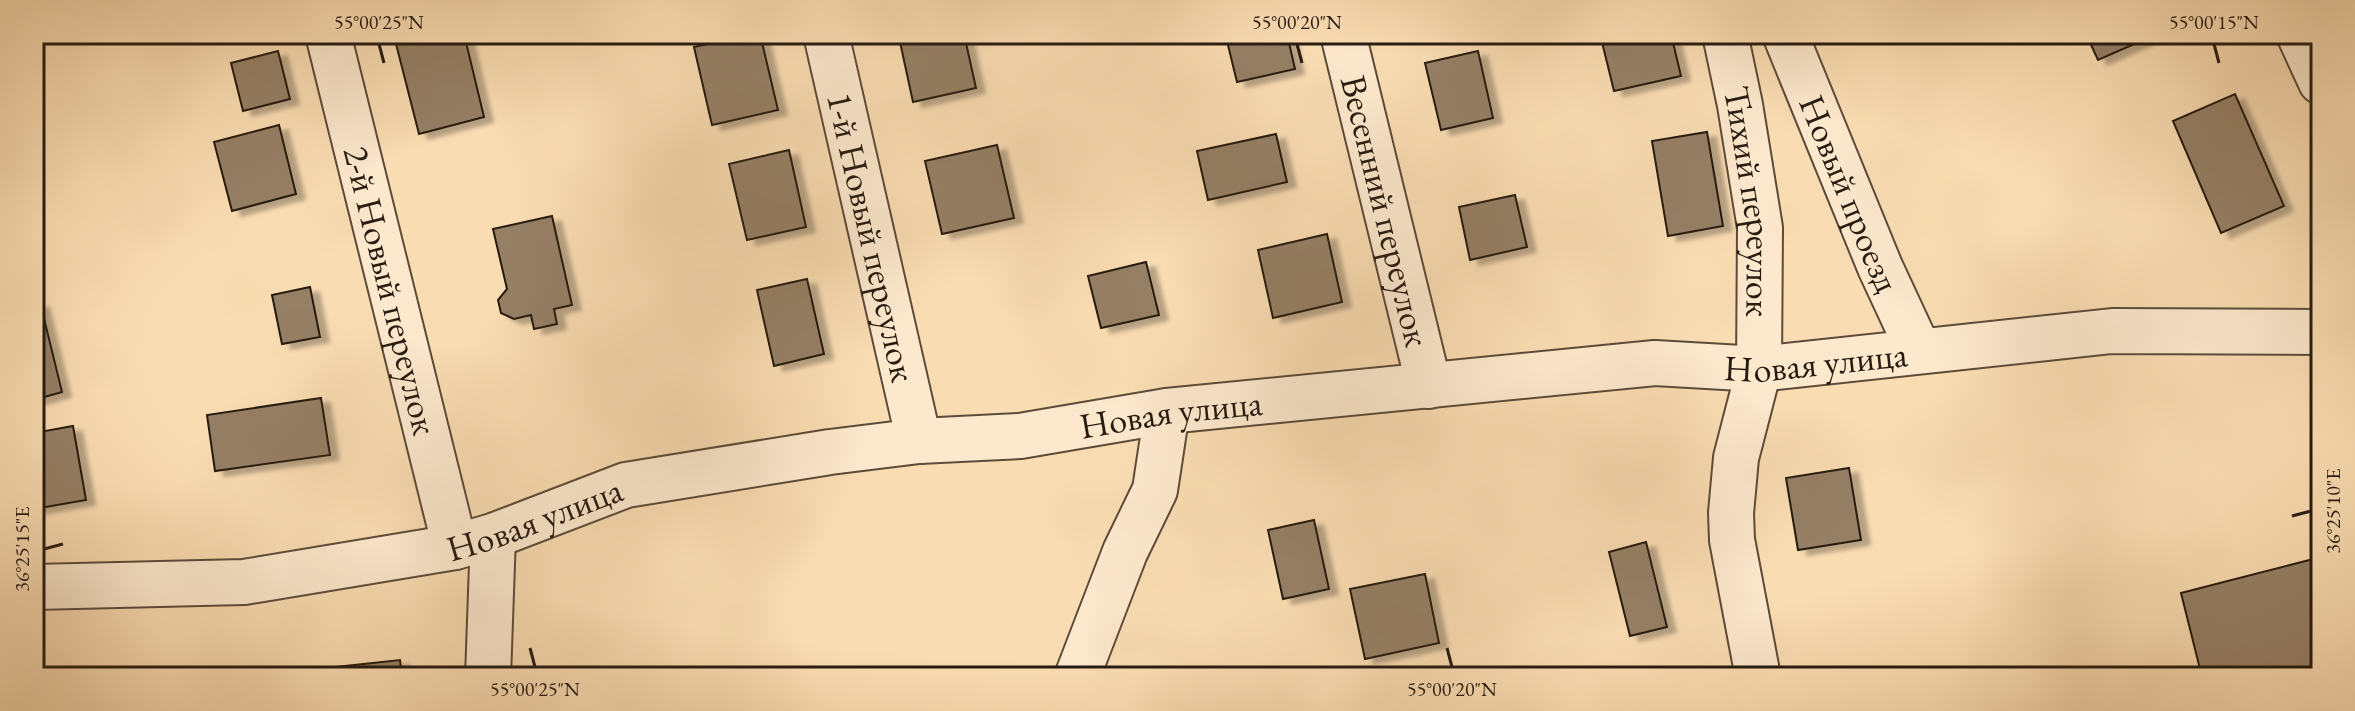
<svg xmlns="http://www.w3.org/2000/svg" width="2355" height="711" font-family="'EB Garamond',serif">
<defs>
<filter id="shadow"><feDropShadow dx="9" dy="5" stdDeviation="2" flood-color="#0004"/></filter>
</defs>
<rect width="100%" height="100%" fill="#fadcb2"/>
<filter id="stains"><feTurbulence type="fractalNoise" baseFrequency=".0025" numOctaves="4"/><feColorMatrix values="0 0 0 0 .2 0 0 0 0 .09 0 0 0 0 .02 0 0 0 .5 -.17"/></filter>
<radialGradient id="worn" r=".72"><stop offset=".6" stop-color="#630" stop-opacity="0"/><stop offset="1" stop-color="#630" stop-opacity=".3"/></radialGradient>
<g fill="#957f65" stroke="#271b11" stroke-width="2" filter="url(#shadow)">
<path d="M 401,34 L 464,34 L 484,117 L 419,134 L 394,36 Z"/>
<path d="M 752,34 L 760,34 L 778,110 L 712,125 L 694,47 Z"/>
<path d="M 933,34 L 964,34 L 976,88 L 913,102 L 900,42 Z"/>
<path d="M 1238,34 L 1287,34 L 1295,69 L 1237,82 L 1226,37 Z"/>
<path d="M 1600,34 L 1671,34 L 1681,76 L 1614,91 Z"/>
<path d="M 2086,34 L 2157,34 L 2098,60 Z"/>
<path d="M 278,51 L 290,99 L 243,111 L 231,63 Z"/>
<path d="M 1478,51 L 1493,118 L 1441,130 L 1425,63 Z"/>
<path d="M 2235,94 L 2284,206 L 2221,233 L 2173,121 Z"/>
<path d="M 279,125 L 296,194 L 232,211 L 214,142 Z"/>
<path d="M 1707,132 L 1723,226 L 1668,236 L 1652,141 Z"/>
<path d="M 1276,134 L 1287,182 L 1208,200 L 1197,151 Z"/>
<path d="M 997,145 L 1014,218 L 942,234 L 925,161 Z"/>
<path d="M 789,150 L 806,227 L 747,240 L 729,164 Z"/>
<path d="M 1515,195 L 1527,247 L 1470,260 L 1459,207 Z"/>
<path d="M 552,216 L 572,305 L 554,309 L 557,324 L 534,329 L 531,315 L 514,319 L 501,313 L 498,300 L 507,289 L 493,229 Z"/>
<path d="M 1327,234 L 1342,302 L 1273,318 L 1258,250 Z"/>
<path d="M 1146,262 L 1159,315 L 1101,328 L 1088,276 Z"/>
<path d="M 807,279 L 824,354 L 774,366 L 757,290 Z"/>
<path d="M 310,287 L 320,337 L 282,344 L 272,295 Z"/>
<path d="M 40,302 L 62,392 L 34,400 L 34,304 Z"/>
<path d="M 321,398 L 330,455 L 215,471 L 207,415 Z"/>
<path d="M 73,426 L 86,500 L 34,509 L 34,433 Z"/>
<path d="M 1849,468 L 1861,540 L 1798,550 L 1786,478 Z"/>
<path d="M 1314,520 L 1329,589 L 1283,599 L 1268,530 Z"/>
<path d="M 1646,542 L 1667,627 L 1630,636 L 1609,552 Z"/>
<path d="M 2321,557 L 2321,677 L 2202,677 L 2181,593 Z"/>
<path d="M 1425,574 L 1439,643 L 1365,659 L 1350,589 Z"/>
<path d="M 400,660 L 402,677 L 328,677 L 327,668 Z"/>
<path d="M 1892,670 L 1894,677 L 1848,677 Z"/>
</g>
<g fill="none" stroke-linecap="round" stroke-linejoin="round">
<g stroke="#5c4b39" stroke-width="48">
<g id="minor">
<path id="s1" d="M 328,34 L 455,547"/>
<path id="s2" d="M 826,34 L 919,441"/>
<path id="s3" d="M 1343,34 L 1429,386"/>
<path id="s4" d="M 1725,34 L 1740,105 L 1760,228 L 1759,369 L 1736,458 L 1731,513 L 1732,540 L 1758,677"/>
<path id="s5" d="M 1785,34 L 1880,267 L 1919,351"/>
<path d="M 2299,34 L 2321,82"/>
<path id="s6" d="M 34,587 L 244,582 L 455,547 L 493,536 L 626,485 L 830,452 L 919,441 L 1020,436 L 1167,411 L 1655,363 L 1759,369 L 2112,331 L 2321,332"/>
<path d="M 488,677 L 493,536"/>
<path d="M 1077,677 L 1125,552 L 1155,490 L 1167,411"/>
</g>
</g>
<use href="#minor" stroke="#fce8cd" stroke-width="44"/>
</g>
<path fill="none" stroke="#271b11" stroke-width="3" d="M 379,44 L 384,63M 1297,44 L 1302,63M 2214,44 L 2219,63M 2292,516 L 2311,511M 44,549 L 63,544M 530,648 L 535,667M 1447,648 L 1452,667"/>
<g text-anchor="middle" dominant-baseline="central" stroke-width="7" stroke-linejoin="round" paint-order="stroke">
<g font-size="36" fill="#271b11" stroke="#fce8cd">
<text stroke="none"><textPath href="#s5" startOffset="172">Новый проезд</textPath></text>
<text stroke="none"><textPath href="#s4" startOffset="170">Тихий переулок</textPath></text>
<text stroke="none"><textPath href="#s3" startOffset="182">Весенний переулок</textPath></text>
<text stroke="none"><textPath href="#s2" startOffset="208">1-й Новый переулок</textPath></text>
<text stroke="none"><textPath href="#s1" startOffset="264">2-й Новый переулок</textPath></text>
<text stroke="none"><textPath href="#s6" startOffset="1804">Новая улица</textPath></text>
<text stroke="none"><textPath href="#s6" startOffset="1156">Новая улица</textPath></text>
<text stroke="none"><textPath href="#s6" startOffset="508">Новая улица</textPath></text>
</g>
</g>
<rect width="2355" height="711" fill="none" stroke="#fadcb2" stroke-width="88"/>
<rect x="44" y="44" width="2267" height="623" fill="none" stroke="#271b11" stroke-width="3"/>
<g font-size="20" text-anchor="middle" fill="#271b11">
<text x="379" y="29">55°00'25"N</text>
<text x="1297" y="29">55°00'20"N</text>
<text x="2214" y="29">55°00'15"N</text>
<text transform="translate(2333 511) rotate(-90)" y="7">36°25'10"E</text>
<text transform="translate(22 549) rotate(-90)" y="7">36°25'15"E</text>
<text x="535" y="696">55°00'25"N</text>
<text x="1452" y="696">55°00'20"N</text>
</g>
<rect width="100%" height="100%" filter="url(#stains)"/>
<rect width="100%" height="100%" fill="url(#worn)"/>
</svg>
